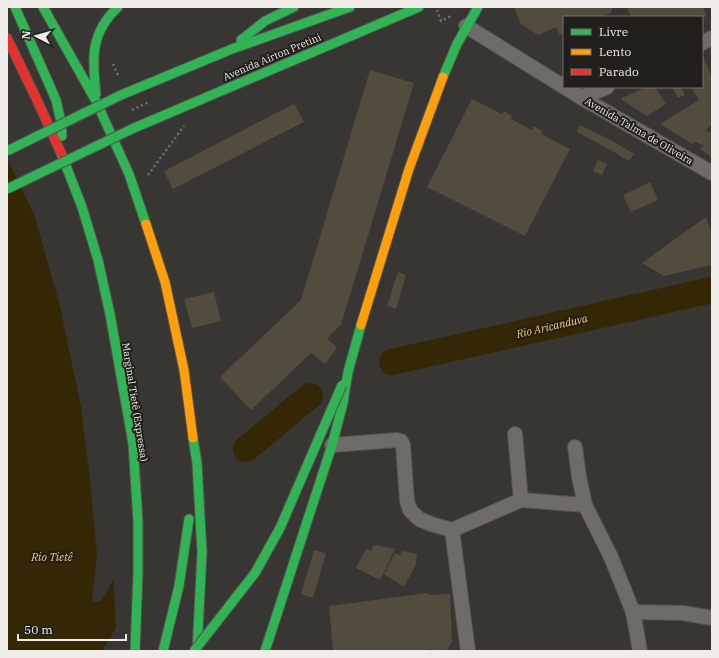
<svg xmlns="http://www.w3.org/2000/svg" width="719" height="658" font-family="'IBM Plex Serif',serif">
<rect width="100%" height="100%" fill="#383632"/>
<path fill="#342706" d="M 7,158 L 34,214 L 60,306 L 81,407 L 90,480 L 97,556 L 92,600 L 95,602 L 102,600 L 113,580 L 114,587 L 116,628 L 102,651 L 7,651 Z"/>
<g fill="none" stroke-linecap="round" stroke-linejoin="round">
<g stroke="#342706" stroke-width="26">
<path d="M 392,362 L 712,290"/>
<path d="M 246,449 L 310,396"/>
</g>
</g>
<g fill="#524c3e">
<path d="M 514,7 L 613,7 L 611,13 L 601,17 L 564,17 L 564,34 L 560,35 L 556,27 L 538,35 L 521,24 Z"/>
<path d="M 627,7 L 703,7 L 707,16 L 702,18 L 702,17 L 631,17 Z"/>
<path d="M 704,59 L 712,78 L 712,124 L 706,129 L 709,133 L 712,130 L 712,157 L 700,149 L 704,146 L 696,142 L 692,144 L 660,124 L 699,100 L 691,87 L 702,87 L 702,60 Z"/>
<path d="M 370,70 L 414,83 L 341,325 L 327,338 L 337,348 L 325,364 L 311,353 L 251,410 L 220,377 L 301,300 Z"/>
<path d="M 646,87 L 655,87 L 666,104 L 647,116 L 622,100 L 622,98 Z"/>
<path d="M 672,87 L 681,87 L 685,95 L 678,98 Z"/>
<path d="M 472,99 L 502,114 L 504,111 L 512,116 L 511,119 L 532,130 L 534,126 L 542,131 L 541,134 L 570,149 L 525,236 L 427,187 Z"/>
<path d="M 294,104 L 304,122 L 173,189 L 164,171 Z"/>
<path d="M 580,125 L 611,140 L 634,154 L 629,161 L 607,148 L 577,132 Z"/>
<path d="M 598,160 L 607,164 L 602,175 L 593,171 Z"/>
<path d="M 650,182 L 658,200 L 631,212 L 623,195 Z"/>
<path d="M 706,217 L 712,235 L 712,265 L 664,276 L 642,263 Z"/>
<path d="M 398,272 L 406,275 L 396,309 L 387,306 Z"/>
<path d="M 214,292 L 221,321 L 192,328 L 184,299 Z"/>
<path d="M 374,545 L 395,549 L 380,580 L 356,568 L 366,549 L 371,551 Z"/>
<path d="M 314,550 L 326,553 L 313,598 L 301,594 Z"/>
<path d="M 402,551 L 417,554 L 416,564 L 404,587 L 384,574 L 395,553 L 400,555 Z"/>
<path d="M 428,593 L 429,595 L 450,594 L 452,642 L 446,651 L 433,651 L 432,649 L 415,651 L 333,651 L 329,606 Z"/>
</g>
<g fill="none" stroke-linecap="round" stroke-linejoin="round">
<g stroke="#565350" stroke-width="16">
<g id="street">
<path d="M 466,26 L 582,98 L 712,173"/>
<path d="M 702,43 L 712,38"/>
<path d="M 582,98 L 607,87"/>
<path d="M 515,434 L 521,500"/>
<path d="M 332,445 L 397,440 L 401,441 L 403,445 L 407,501 L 410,510 L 419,519 L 431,524 L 452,530 L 521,500 L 585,505 L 611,557 L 633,612 L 640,651"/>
<path d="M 575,447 L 579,477 L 585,505"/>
<path d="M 452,530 L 468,651"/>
<path d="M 633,612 L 683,613 L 712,618"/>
</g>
</g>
<g stroke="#565350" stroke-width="11">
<g id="fast">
<path d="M 15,7 L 56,100 L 61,122 L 62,136"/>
<path d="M 43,7 L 96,101 L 129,174 L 146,224"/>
<path d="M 241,40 L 265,21 L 294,7"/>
<path d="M 443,77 L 457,44 L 478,7"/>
<path d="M 96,94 C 92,59 90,33 118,7"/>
<path d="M 121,95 L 232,49 L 350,7"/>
<path d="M 134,128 L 419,7"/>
<path d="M 61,153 L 82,207 L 98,260 L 110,314 L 133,444 L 138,522 L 138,573 L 135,651"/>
<path d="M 193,438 L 197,463 L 202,552 L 197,651"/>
<path d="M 163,651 L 179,586 L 189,519"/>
<path d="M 265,651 L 332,445 L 343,403 L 348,372 L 361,325"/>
</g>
</g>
<g stroke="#565350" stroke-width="11">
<g id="slow">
<path d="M 146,224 L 165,282 L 184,370 L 193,438"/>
<path d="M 361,325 L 409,169 L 443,77"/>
</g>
</g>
<g stroke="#565350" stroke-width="11">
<path id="jam" d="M 7,38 L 37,100 L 61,153"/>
</g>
<g stroke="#74726f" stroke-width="2.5" stroke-dasharray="2 3" stroke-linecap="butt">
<path d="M 437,10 L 441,21 L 451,16"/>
<path d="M 113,64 L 119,77"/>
<path d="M 148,175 L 184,126"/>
</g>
<use href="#street" stroke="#6e6c69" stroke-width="14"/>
<use href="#fast" stroke="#30b455" stroke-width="9"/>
<use href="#slow" stroke="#ff9f0a" stroke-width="9"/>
<use href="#jam" stroke="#e5322d" stroke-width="9"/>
<g stroke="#565350" stroke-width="11" stroke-linecap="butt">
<g id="fast-bridge">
<path d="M 7,151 L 121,95"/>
<path d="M 7,189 L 134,128"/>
<path d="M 194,651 L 255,573 L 280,528 L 342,385"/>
</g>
</g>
<path stroke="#74726f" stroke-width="2.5" stroke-dasharray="2 3" stroke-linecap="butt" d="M 132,110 L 149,102"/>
<use href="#fast-bridge" stroke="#30b455" stroke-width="9"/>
</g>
<g text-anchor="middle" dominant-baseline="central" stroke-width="4" stroke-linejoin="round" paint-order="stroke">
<g font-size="10" fill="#f0ede8" stroke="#211f1b">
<text transform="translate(272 57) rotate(-23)">Avenida Aírton Pretini</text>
<text transform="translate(639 131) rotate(30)">Avenida Talma de Oliveira</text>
<text transform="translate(135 402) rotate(81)">Marginal Tietê (Expressa)</text>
</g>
<g font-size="11" font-style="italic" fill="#f7cc70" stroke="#211f1b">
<text transform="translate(552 326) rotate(-13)">Rio Aricanduva</text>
<text x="52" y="557">Rio Tietê</text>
</g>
</g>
<rect width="719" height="658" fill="none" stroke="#f0ede8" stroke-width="16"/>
<rect x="563" y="16" width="140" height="72" fill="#211f1b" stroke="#74716d"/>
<rect x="571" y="29" width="20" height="6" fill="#30b455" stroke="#74716d"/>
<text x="599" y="36" font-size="12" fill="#f0ede8">Livre</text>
<rect x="571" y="49" width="20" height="6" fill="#ff9f0a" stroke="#74716d"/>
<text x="599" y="56" font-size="12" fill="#f0ede8">Lento</text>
<rect x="571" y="69" width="20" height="6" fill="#e5322d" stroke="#74716d"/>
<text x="599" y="76" font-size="12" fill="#f0ede8">Parado</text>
<g transform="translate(36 36) rotate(276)" stroke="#211f1b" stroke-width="3" paint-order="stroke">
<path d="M0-3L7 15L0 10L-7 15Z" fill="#f0ede8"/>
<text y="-6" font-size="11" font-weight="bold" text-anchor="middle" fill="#f0ede8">N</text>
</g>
<path d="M18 634v6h108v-6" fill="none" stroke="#f0ede8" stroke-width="2"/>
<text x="24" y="634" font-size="12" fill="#f0ede8" stroke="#211f1b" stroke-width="3" paint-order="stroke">50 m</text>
</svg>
